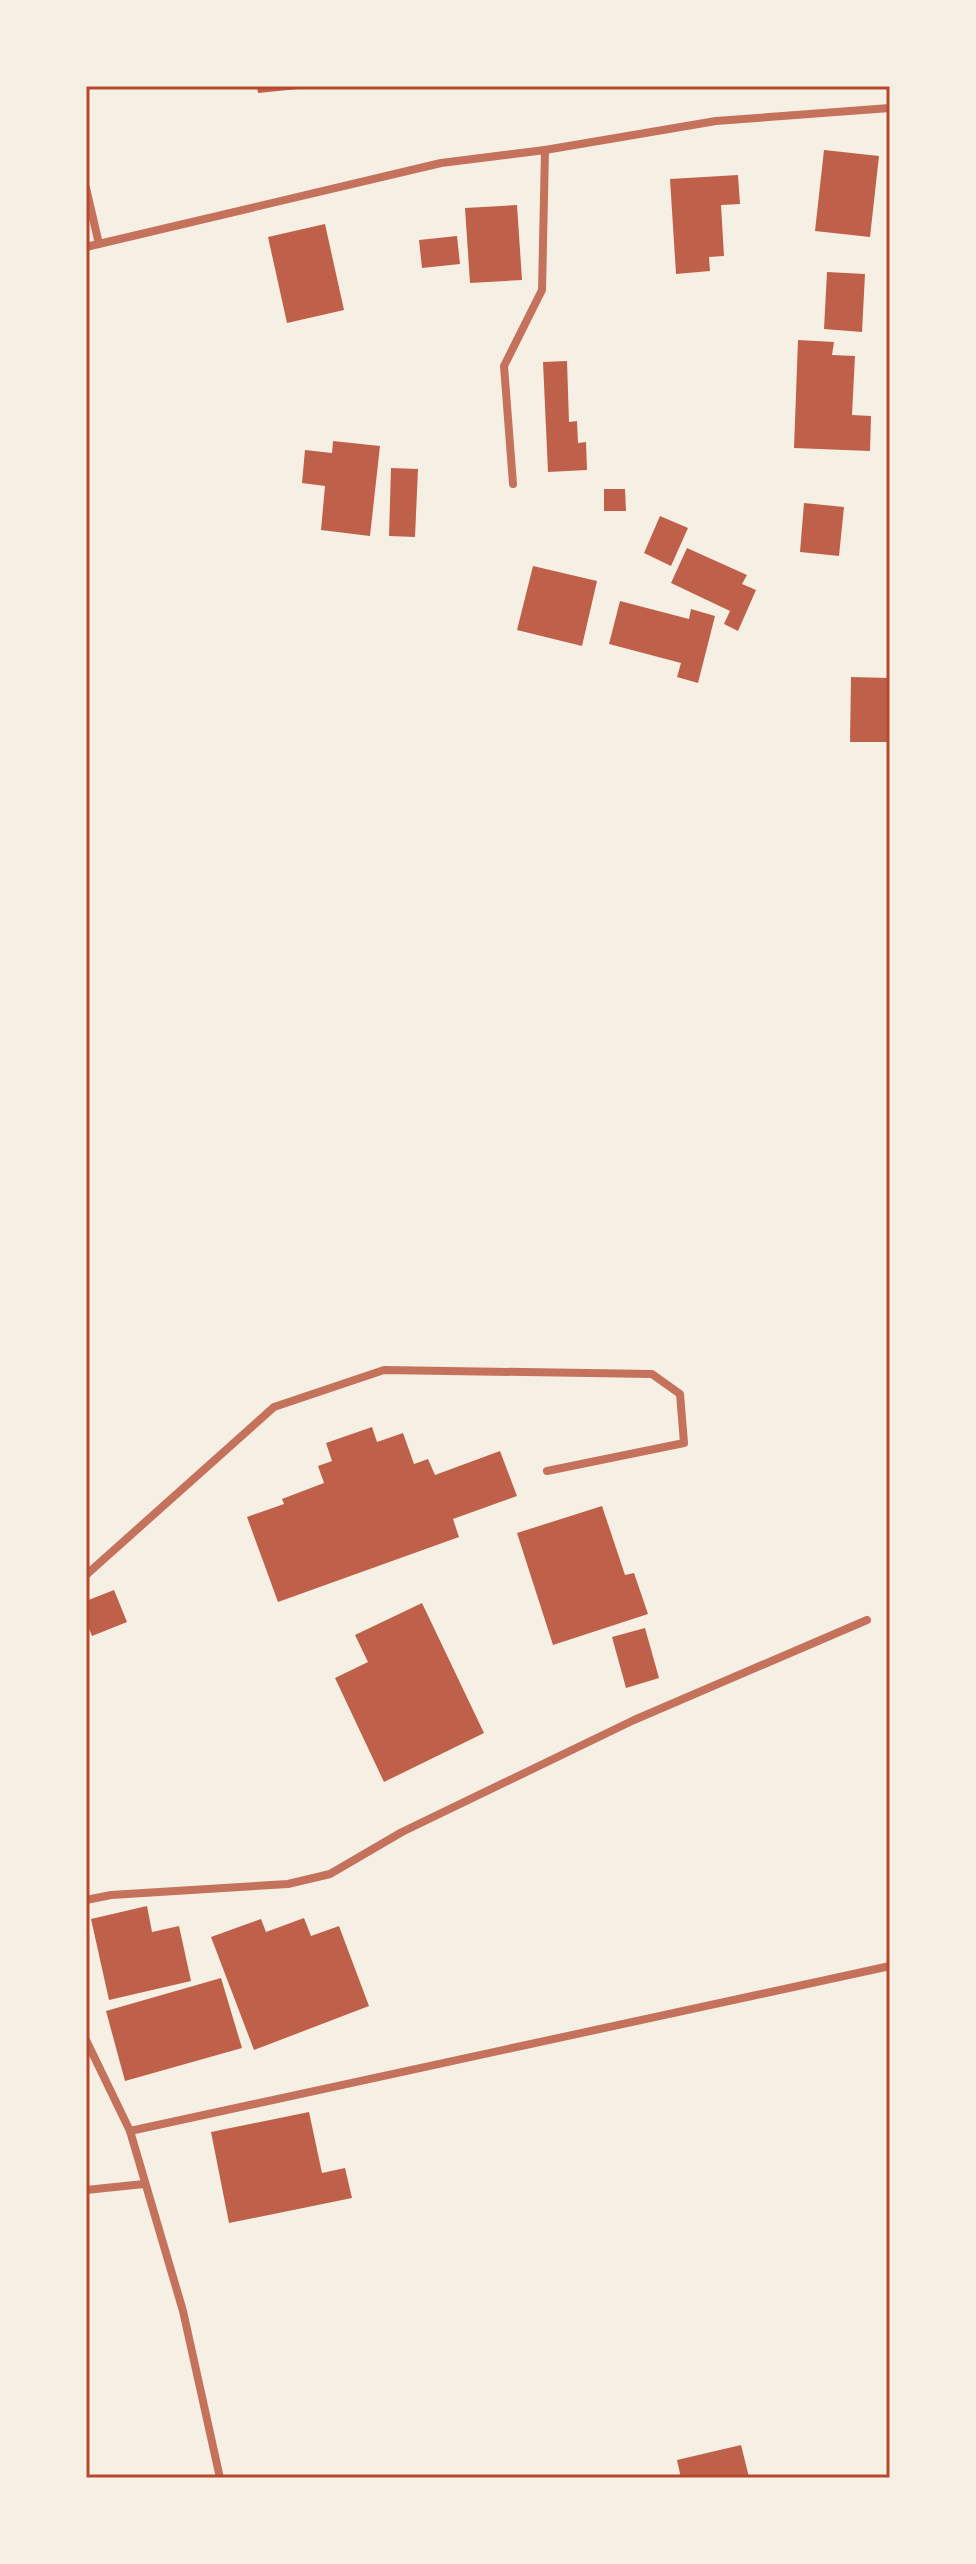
<svg xmlns="http://www.w3.org/2000/svg" width="976" height="2564" font-family="Cabin,sans-serif">
<rect width="100%" height="100%" fill="#f6efe4"/>
<g fill="#bf614a">
<path d="M 257,86 L 308,86 L 308,88 L 258,93 Z"/>
<path d="M 824,150 L 879,156 L 870,237 L 815,231 Z"/>
<path d="M 738,175 L 740,204 L 721,205 L 724,256 L 709,257 L 710,271 L 676,274 L 670,179 Z"/>
<path d="M 517,205 L 522,280 L 470,283 L 465,208 Z"/>
<path d="M 325,224 L 344,310 L 287,323 L 268,237 Z"/>
<path d="M 457,236 L 460,264 L 422,268 L 419,240 Z"/>
<path d="M 827,272 L 865,274 L 862,332 L 824,329 Z"/>
<path d="M 798,340 L 834,342 L 832,355 L 855,356 L 852,415 L 871,416 L 870,451 L 794,448 Z"/>
<path d="M 567,361 L 569,422 L 577,421 L 578,443 L 586,442 L 587,470 L 548,472 L 543,362 Z"/>
<path d="M 333,441 L 380,446 L 370,536 L 321,530 L 325,486 L 302,483 L 305,450 L 332,453 Z"/>
<path d="M 391,468 L 418,469 L 415,537 L 389,536 Z"/>
<path d="M 604,489 L 625,489 L 626,511 L 604,511 Z"/>
<path d="M 804,503 L 844,507 L 839,556 L 800,552 Z"/>
<path d="M 660,516 L 688,528 L 671,566 L 644,553 Z"/>
<path d="M 687,548 L 747,575 L 742,584 L 756,590 L 738,631 L 724,624 L 730,611 L 671,583 Z"/>
<path d="M 533,566 L 597,581 L 582,646 L 517,630 Z"/>
<path d="M 620,601 L 689,619 L 691,609 L 715,616 L 698,683 L 677,677 L 681,663 L 609,644 Z"/>
<path d="M 851,677 L 890,678 L 890,742 L 850,742 Z"/>
<path d="M 372,1427 L 377,1442 L 403,1433 L 414,1464 L 428,1459 L 435,1475 L 500,1451 L 517,1496 L 453,1519 L 459,1537 L 278,1602 L 247,1517 L 284,1504 L 282,1499 L 324,1483 L 318,1466 L 332,1461 L 326,1443 Z"/>
<path d="M 602,1506 L 625,1575 L 634,1573 L 648,1614 L 553,1645 L 517,1533 Z"/>
<path d="M 114,1590 L 127,1622 L 92,1636 L 86,1621 L 86,1601 Z"/>
<path d="M 422,1603 L 484,1733 L 384,1782 L 335,1678 L 368,1662 L 355,1635 Z"/>
<path d="M 645,1628 L 659,1678 L 626,1688 L 612,1637 Z"/>
<path d="M 147,1906 L 152,1932 L 179,1926 L 191,1981 L 109,2000 L 91,1919 Z"/>
<path d="M 304,1918 L 311,1936 L 339,1926 L 369,2006 L 254,2050 L 211,1937 L 261,1919 L 266,1932 Z"/>
<path d="M 221,1978 L 242,2048 L 125,2081 L 106,2011 Z"/>
<path d="M 309,2112 L 322,2173 L 345,2168 L 352,2198 L 229,2223 L 211,2132 Z"/>
<path d="M 741,2445 L 749,2477 L 681,2478 L 677,2460 Z"/>
</g>
<g fill="none" stroke-linecap="round" stroke-linejoin="round">
<g stroke="#c5725c" stroke-width="8">
<path d="M 86,188 L 99,244"/>
<path d="M 86,247 L 441,163 L 545,150 L 716,121 L 890,108"/>
<path d="M 513,484 L 504,366 L 542,290 L 545,150"/>
<path d="M 86,1575 L 274,1407 L 384,1370 L 652,1374 L 680,1394 L 684,1443 L 547,1471"/>
<path d="M 86,1900 L 111,1895 L 288,1884 L 330,1874 L 402,1832 L 634,1720 L 867,1620"/>
<path d="M 86,2040 L 130,2131 L 183,2311 L 220,2478"/>
<path d="M 130,2131 L 890,1966"/>
<path d="M 86,2190 L 144,2184"/>
</g>
</g>
<rect width="976" height="2564" fill="none" stroke="#f6efe4" stroke-width="176"/>
<rect x="88" y="88" width="800" height="2388" fill="none" stroke="#b5482f" stroke-width="3"/>
</svg>
